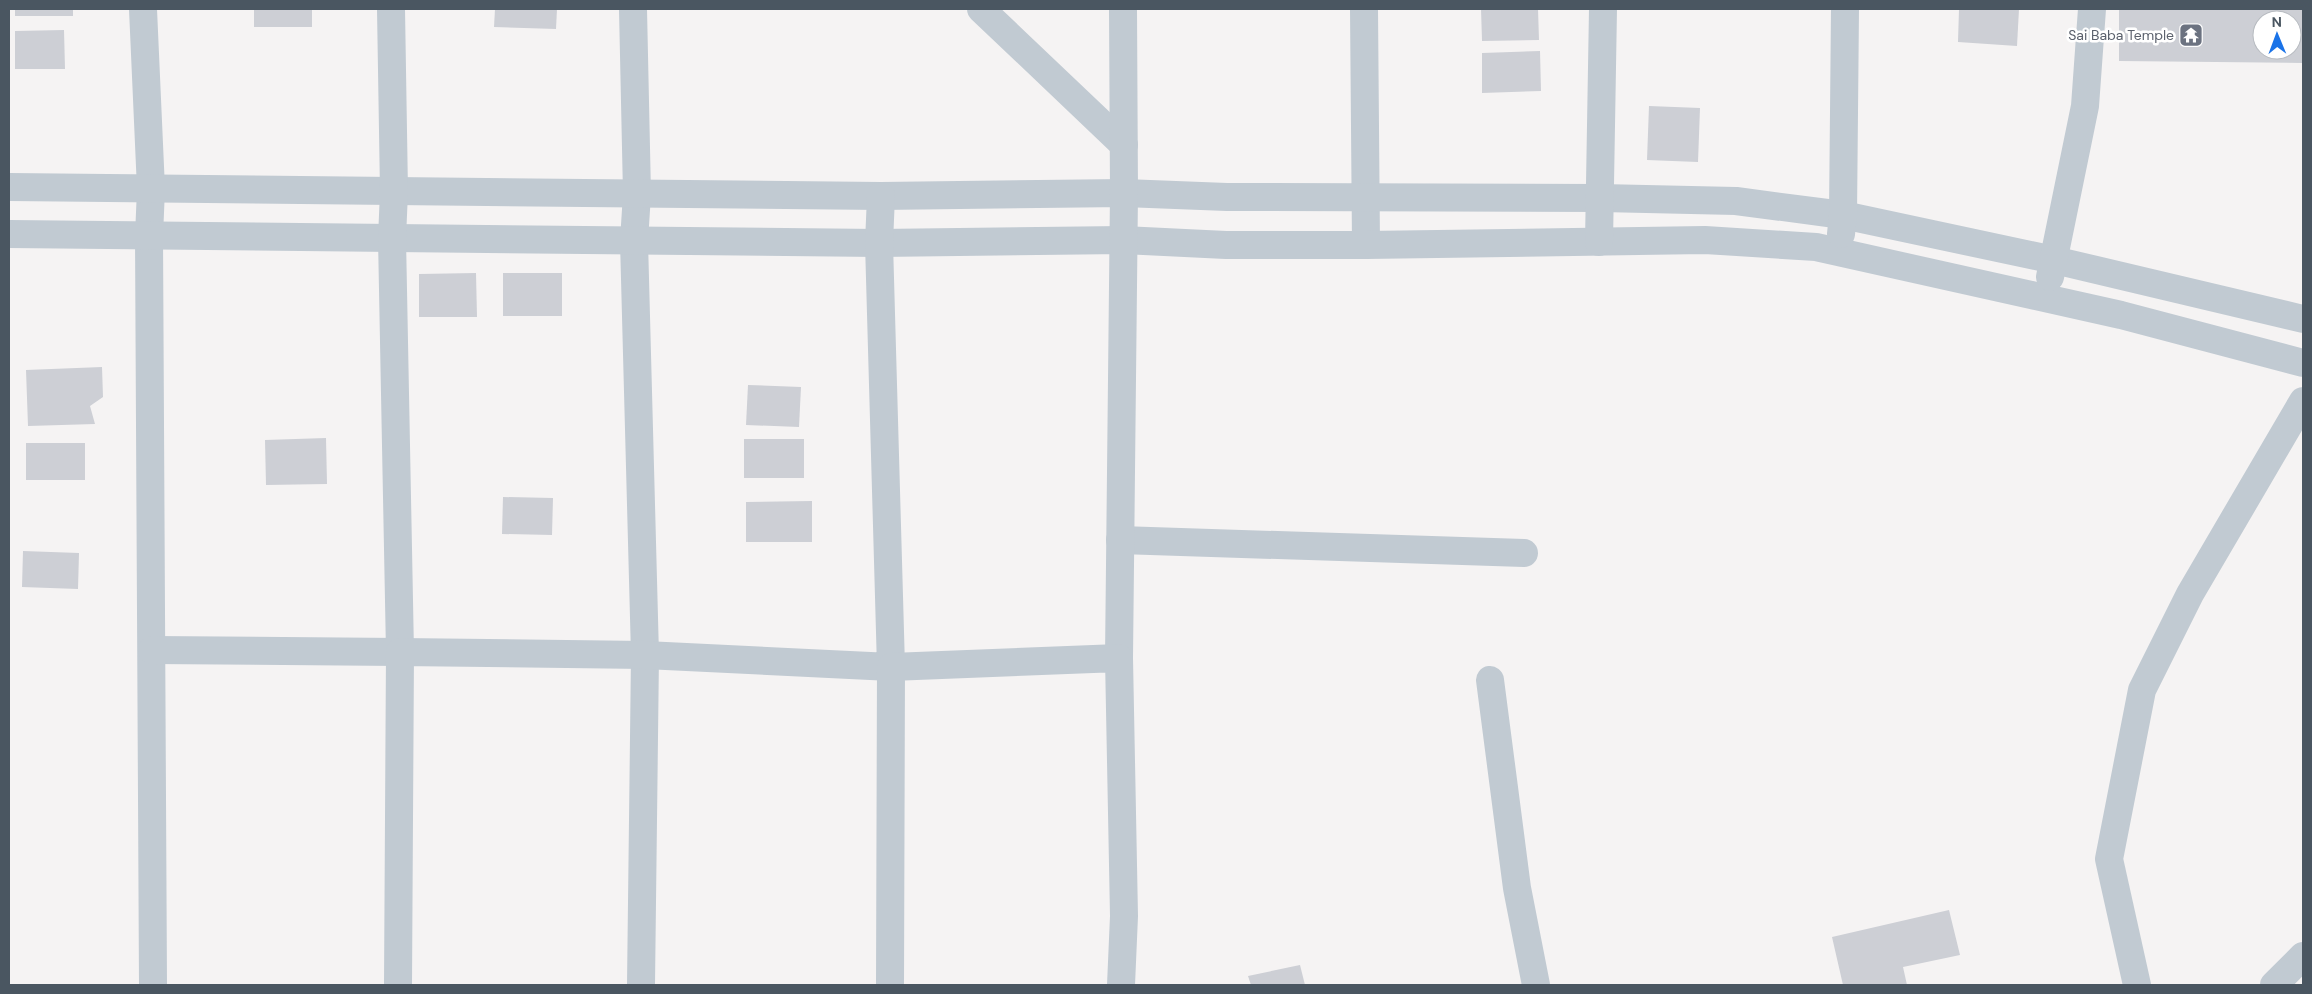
<svg xmlns="http://www.w3.org/2000/svg" width="2312" height="994" font-family="'DM Sans',sans-serif">
<rect width="100%" height="100%" fill="#f5f3f3"/>
<g fill="#cdcfd5" fill-rule="evenodd">
<rect x="15" y="9" width="58" height="7"/>
<rect x="254" y="9" width="58" height="18"/>
<path d="M 495,9 L 557,9 L 556,29 L 494,27 Z"/>
<path d="M 1481,9 L 1538,9 L 1539,40 L 1482,41 Z"/>
<path d="M 1959,9 L 2019,9 L 2017,46 L 1958,42 Z"/>
<path d="M 2119,9 L 2303,9 L 2303,63 L 2119,61 ZM 2262,20 L 2292,20 L 2292,50 L 2262,50 Z"/>
<path d="M 64,30 L 65,69 L 15,69 L 15,31 Z"/>
<path d="M 1540,51 L 1541,91 L 1482,93 L 1482,53 Z"/>
<path d="M 1649,106 L 1700,108 L 1698,162 L 1647,160 Z"/>
<path d="M 476,273 L 477,317 L 419,317 L 419,274 Z"/>
<rect x="503" y="273" width="59" height="43"/>
<path d="M 102,367 L 103,397 L 90,406 L 95,424 L 28,426 L 26,370 Z"/>
<path d="M 748,385 L 801,387 L 799,427 L 746,425 Z"/>
<path d="M 326,438 L 327,484 L 266,485 L 265,440 Z"/>
<rect x="744" y="439" width="60" height="39"/>
<rect x="26" y="443" width="59" height="37"/>
<path d="M 503,497 L 553,498 L 552,535 L 502,534 Z"/>
<path d="M 812,501 L 812,542 L 746,542 L 746,502 Z"/>
<path d="M 23,551 L 79,553 L 78,589 L 22,587 Z"/>
<path d="M 1949,910 L 1960,955 L 1903,967 L 1907,985 L 1843,985 L 1832,937 Z"/>
<path d="M 1300,965 L 1305,985 L 1251,985 L 1248,976 Z"/>
</g>
<g fill="none" stroke-linecap="round" stroke-linejoin="round">
<g stroke="#c1cad2" stroke-width="28">
<path d="M 143,9 L 151,189 L 149,236 L 153,985"/>
<path d="M 633,9 L 637,194 L 634,241 L 645,655 L 641,985"/>
<path d="M 981,9 L 1124,145"/>
<path d="M 1364,9 L 1366,245"/>
<path d="M 9,187 L 881,196 L 1124,193 L 1227,197 L 1601,198 L 1736,201 L 1843,215 L 2054,260 L 2303,319"/>
<path d="M 9,234 L 879,243 L 1123,240 L 1226,245 L 1366,245 L 1705,240 L 1816,247 L 2121,315 L 2303,363"/>
<path d="M 1841,234 L 1843,215 L 1845,9"/>
<path d="M 1599,242 L 1603,9"/>
<path d="M 2050,277 L 2085,106 L 2092,9"/>
<path d="M 1120,540 L 1524,553"/>
<path d="M 152,650 L 400,652 L 392,238 L 394,192 L 391,9"/>
<path d="M 1119,658 L 1124,193 L 1123,9"/>
<path d="M 1490,680 L 1517,888 L 1536,985"/>
<path d="M 398,985 L 400,652 L 645,655 L 891,667 L 879,243 L 881,196"/>
<path d="M 890,985 L 891,667 L 1119,658 L 1124,916 L 1121,985"/>
<path d="M 2274,985 L 2303,956"/>
</g>
<path stroke="#c1cad2" stroke-width="28" d="M 2137,985 L 2109,859 L 2142,690 L 2190,594 L 2303,401"/>
</g>
<defs>
<g id="temple-square" transform="scale(1.25)"><rect x="-9" y="-9" width="18" height="18" rx="4" fill="#6b7280" stroke="#fff"/><path d="M0-6L5-2H3V0L6.5 2.5H4V6H1.5V3h-3V6H-4V2.5H-6.5L-3 0V-2H-5Z" fill="#fff"/></g>
</defs>
<g fill-rule="evenodd">
<use href="#temple-square" x="2191" y="35"/>
</g>
<g text-anchor="middle" dominant-baseline="central" stroke-width="5" stroke-linejoin="round" paint-order="stroke">
<g font-size="14" fill="#5b616d" stroke="#fff" text-anchor="end">
<text x="2174" y="35">Sai Baba Temple</text>
</g>
</g>
<rect width="2312" height="994" fill="none" stroke="#4a5661" stroke-width="20"/>
<g transform="translate(2277 35) rotate(359)"><circle r="24" fill="#ffffff" stroke="#b7bbc0"/>
<path d="M0-4L9 19L0 12L-9 19Z" fill="#1a73e8"/>
<text y="-8" font-size="14" font-weight="bold" text-anchor="middle" fill="#4a5661">N</text>
</g>
</svg>
